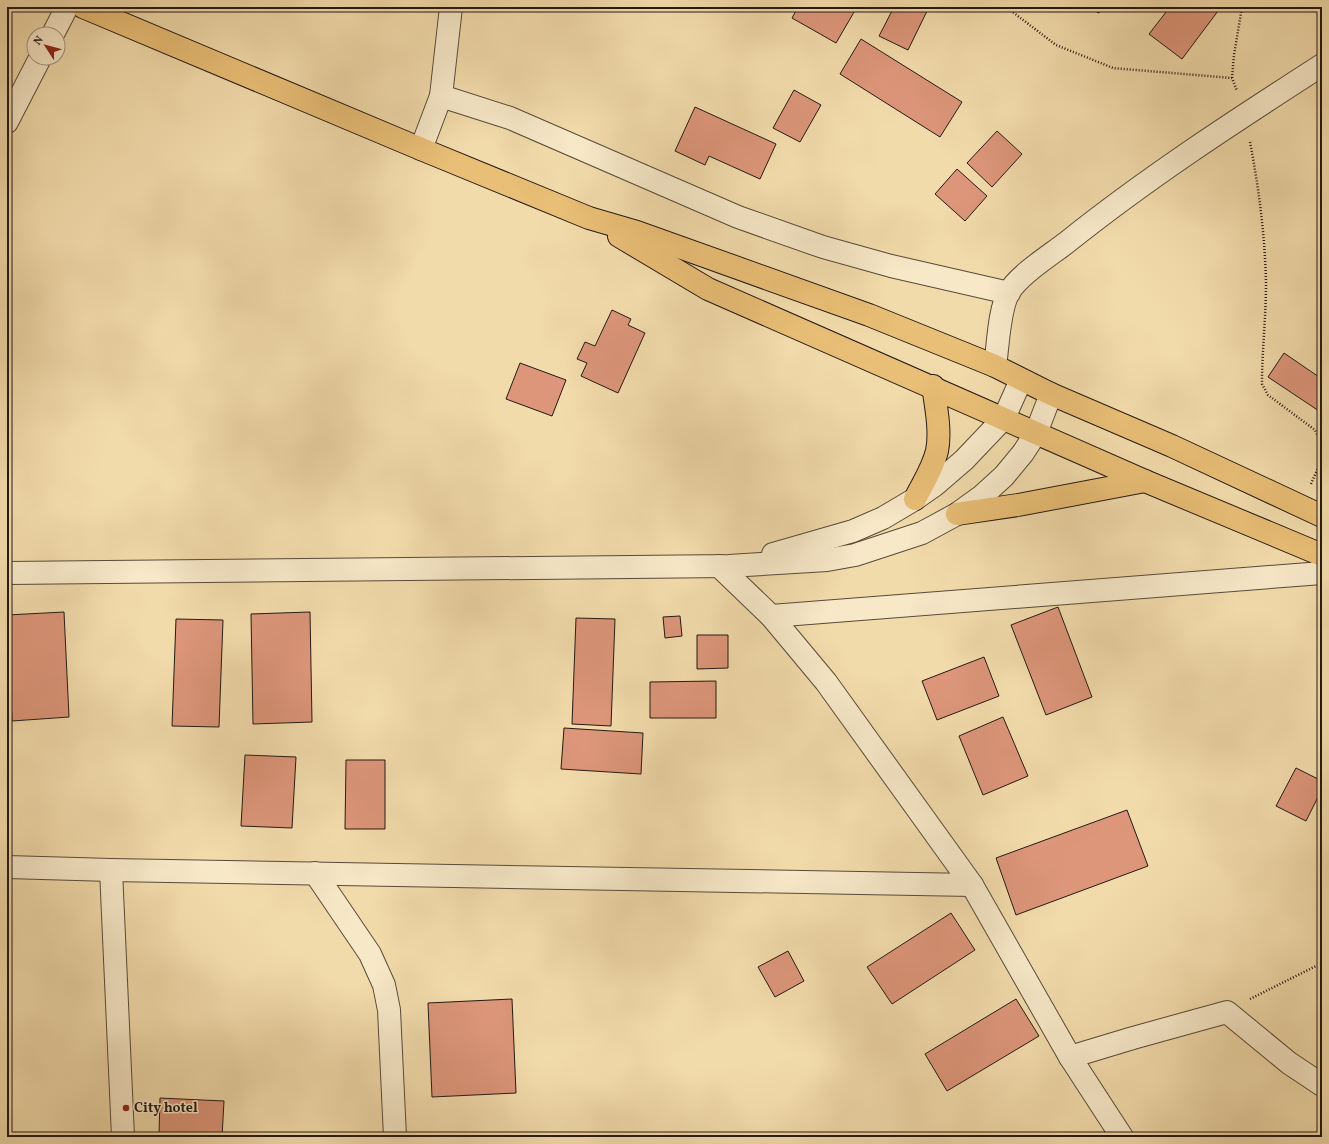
<svg xmlns="http://www.w3.org/2000/svg" width="1329" height="1144" font-family="Vollkorn,serif">
<rect width="100%" height="100%" fill="#f2dbab"/>
<filter id="stains"><feTurbulence type="fractalNoise" baseFrequency=".005" numOctaves="4"/><feColorMatrix values="0 0 0 0 .2 0 0 0 0 .09 0 0 0 0 .02 0 0 0 .5 -.17"/></filter>
<radialGradient id="worn" r=".72"><stop offset=".6" stop-color="#630" stop-opacity="0"/><stop offset="1" stop-color="#630" stop-opacity=".3"/></radialGradient>
<g fill="#dd967a" stroke="#241913">
<path d="M 798,7 L 857,7 L 836,43 L 792,18 Z"/>
<path d="M 894,7 L 929,7 L 908,50 L 879,36 Z"/>
<path d="M 1086,7 L 1101,7 L 1099,13 Z"/>
<path d="M 1170,7 L 1221,7 L 1182,59 L 1149,34 Z"/>
<path d="M 861,39 L 962,102 L 940,137 L 840,74 Z"/>
<path d="M 794,90 L 821,105 L 800,142 L 773,128 Z"/>
<path d="M 695,107 L 776,144 L 760,179 L 709,156 L 705,165 L 675,151 Z"/>
<path d="M 997,131 L 1022,154 L 992,187 L 967,163 Z"/>
<path d="M 957,169 L 987,196 L 965,221 L 935,194 Z"/>
<path d="M 612,310 L 631,319 L 628,325 L 645,333 L 618,393 L 581,376 L 587,363 L 577,359 L 585,342 L 595,346 Z"/>
<path d="M 1284,353 L 1322,379 L 1322,413 L 1268,377 Z"/>
<path d="M 520,363 L 566,380 L 552,416 L 506,399 Z"/>
<path d="M 1058,607 L 1092,697 L 1046,715 L 1011,625 Z"/>
<path d="M 64,612 L 69,717 L 12,721 L 7,615 Z"/>
<path d="M 310,612 L 312,722 L 253,724 L 251,614 Z"/>
<path d="M 680,616 L 682,636 L 665,638 L 663,617 Z"/>
<path d="M 576,618 L 615,619 L 611,726 L 572,724 Z"/>
<path d="M 176,619 L 223,620 L 219,727 L 172,726 Z"/>
<path d="M 697,635 L 728,635 L 728,668 L 697,669 Z"/>
<path d="M 984,657 L 999,696 L 937,720 L 922,681 Z"/>
<path d="M 716,681 L 716,718 L 650,718 L 650,682 Z"/>
<path d="M 1003,717 L 1028,776 L 983,795 L 959,736 Z"/>
<path d="M 564,728 L 643,733 L 641,774 L 561,769 Z"/>
<path d="M 245,755 L 296,757 L 292,828 L 241,826 Z"/>
<path d="M 346,760 L 385,760 L 385,829 L 345,829 Z"/>
<path d="M 1296,768 L 1322,781 L 1322,789 L 1306,821 L 1276,806 Z"/>
<path d="M 1127,810 L 1148,866 L 1016,915 L 996,858 Z"/>
<path d="M 951,913 L 975,950 L 892,1004 L 867,967 Z"/>
<path d="M 788,951 L 804,981 L 775,997 L 758,967 Z"/>
<path d="M 512,999 L 516,1093 L 432,1097 L 428,1003 Z"/>
<path d="M 1016,999 L 1039,1036 L 947,1091 L 925,1054 Z"/>
<path d="M 160,1098 L 224,1101 L 222,1137 L 159,1134 Z"/>
</g>
<g fill="none" stroke-linecap="round" stroke-linejoin="round">
<g stroke="#584a39" stroke-width="24">
<g id="minor">
<path d="M 53,34 L 67,7"/>
<path d="M 441,96 L 510,118 L 738,217 L 823,247 L 891,266 L 1009,293"/>
<path d="M 7,122 L 40,58"/>
<path d="M 421,149 L 441,96 L 451,7"/>
<path d="M 995,366 C 998,347 999,308 1009,292 C 1019,275 1049,256 1066,243 C 1147,178 1235,121 1322,65"/>
<path d="M 773,554 L 853,531 L 883,518 L 915,499 L 935,485 L 964,460 L 1004,418 L 1021,380"/>
<path d="M 719,566 L 771,616 L 826,682 L 972,885 L 1070,1057 L 1122,1137"/>
<path d="M 7,573 L 729,566 L 827,560 L 855,555 L 922,533 L 957,514 L 982,496 L 1004,476 L 1023,453 L 1036,433 L 1051,394"/>
<path d="M 771,616 L 1322,573"/>
<path d="M 7,867 L 111,870 L 972,885"/>
<path d="M 111,870 L 123,1137"/>
<path d="M 315,873 L 370,954 L 384,985 L 389,1010 L 395,1137"/>
<path d="M 1070,1057 L 1133,1038 L 1227,1012 L 1289,1063 L 1322,1085"/>
</g>
</g>
<g stroke="#241913" stroke-width="24">
<g id="primary">
<path d="M 83,7 L 421,149 L 589,218 L 637,232 L 679,247 L 869,315 L 995,366 L 1051,394 L 1172,446 L 1322,516"/>
<path d="M 619,236 L 708,289 L 1145,481 L 1322,555"/>
<path d="M 915,499 C 923,483 933,468 937,451 C 941,432 936,406 933,386"/>
<path d="M 957,514 L 1018,505 L 1145,481"/>
</g>
</g>
<g stroke="#241913" stroke-width="2.5" stroke-dasharray="1 2" stroke-linecap="butt">
<path d="M 1006,7 L 1056,45 L 1113,68 L 1232,78 L 1237,91"/>
<path d="M 1232,78 L 1234,55 L 1242,7"/>
<path d="M 1250,142 C 1259,189 1265,236 1266,283 C 1266,317 1262,350 1262,384 L 1268,395 L 1315,430 L 1322,445"/>
<path d="M 1311,484 L 1321,461 L 1322,454"/>
<path d="M 1250,999 L 1322,963"/>
</g>
<use href="#minor" stroke="#f7e8c8" stroke-width="22"/>
<use href="#primary" stroke="#e9be76" stroke-width="22"/>
</g>
<circle fill="#8f2418" stroke="#f7e8c8" stroke-width="1.5" cx="126" cy="1108" r="4"/>
<g text-anchor="middle" dominant-baseline="central" stroke-width="3" stroke-linejoin="round" paint-order="stroke">
<g font-size="14" font-weight="bold" fill="#241913" stroke="#f7e8c8" text-anchor="start">
<text x="134" y="1108">City hotel</text>
</g>
</g>
<rect width="1329" height="1144" fill="none" stroke="#f2dbab" stroke-width="24"/>
<rect x="8" y="8" width="1313" height="1128" fill="none" stroke="#241913" stroke-width="2"/>
<rect x="12" y="12" width="1305" height="1120" fill="none" stroke="#241913"/>
<g transform="translate(46 46) rotate(306)"><circle r="19" fill="#f7e8c8" stroke="#a39580"/>
<path d="M0-3L7 15L0 10L-7 15Z" fill="#8f2418"/>
<text y="-6" font-size="11" font-weight="bold" text-anchor="middle" fill="#241913">N</text>
</g>
<rect width="100%" height="100%" filter="url(#stains)"/>
<rect width="100%" height="100%" fill="url(#worn)"/>
</svg>
